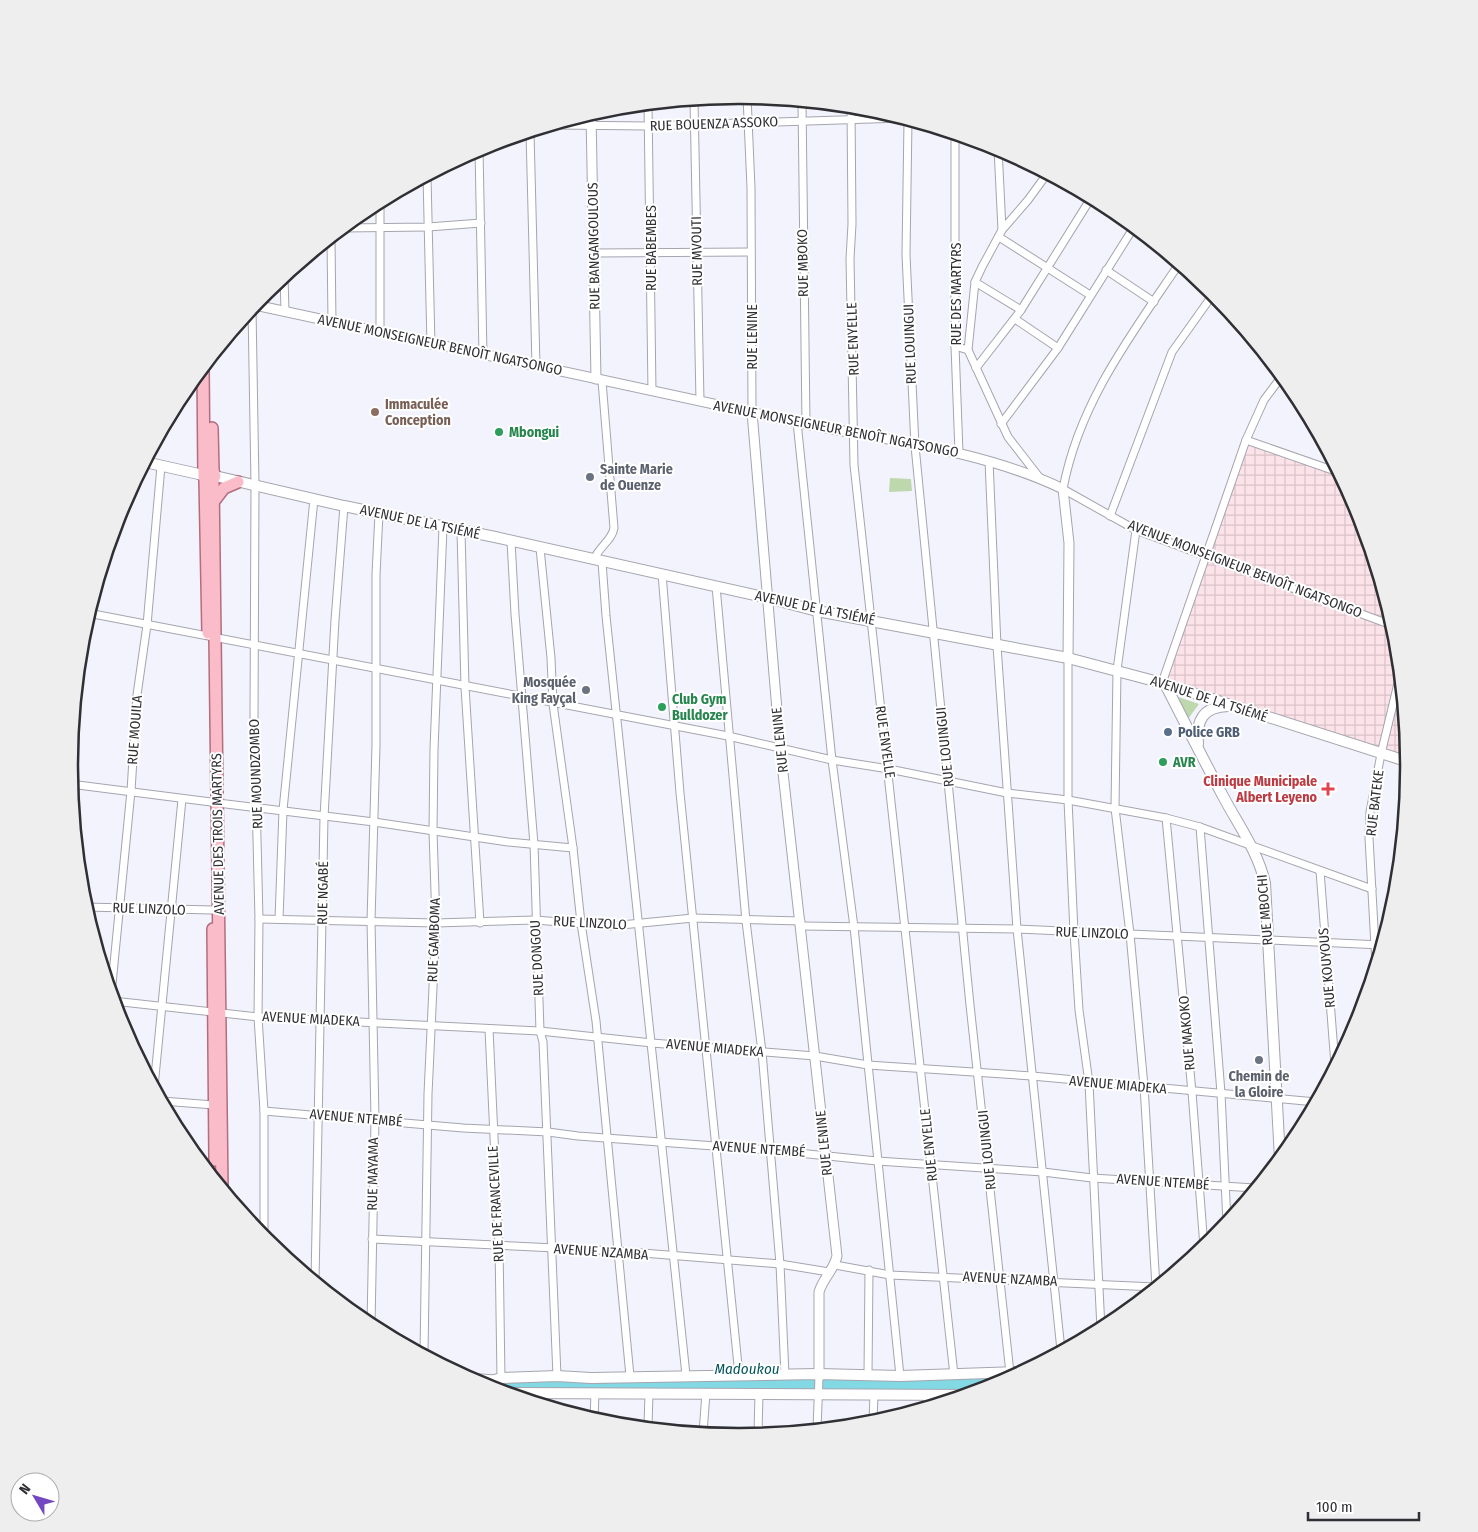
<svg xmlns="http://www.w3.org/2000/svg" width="1478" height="1532" font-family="'Fira Sans Condensed',sans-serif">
<defs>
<pattern id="industrial-grid" width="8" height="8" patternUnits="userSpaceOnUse" patternTransform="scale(1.25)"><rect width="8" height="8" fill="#fce2e9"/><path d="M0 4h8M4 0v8" fill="none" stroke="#d8c2c8"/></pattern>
</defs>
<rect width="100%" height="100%" fill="#f3f3fe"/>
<path fill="url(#industrial-grid)" d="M 1242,438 L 1336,468 L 1358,510 L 1396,636 L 1408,757 L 1159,678 Z"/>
<g fill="#bed7ac">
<path d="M 890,478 L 911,479 L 912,491 L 889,492 Z"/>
<path d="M 1175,696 L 1199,704 L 1188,719 Z"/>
</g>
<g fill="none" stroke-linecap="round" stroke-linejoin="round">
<path stroke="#83d9e3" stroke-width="14" d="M 499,1390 L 512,1386 L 996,1385"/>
<g stroke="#a5a5af" stroke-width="9">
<g id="minor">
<path d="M 747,96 L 751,188 L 752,412"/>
<path d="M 694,100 L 700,401"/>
<path d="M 802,102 L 806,424"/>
<path d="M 648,105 L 652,391"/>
<path d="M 851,107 L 852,224 L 850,259 L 854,465 L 954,1375"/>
<path d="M 908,120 L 906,255 L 915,446 L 970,1005 L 1010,1373"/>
<path d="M 556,125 L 648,126 L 902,118"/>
<path d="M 530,132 L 536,366"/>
<path d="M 955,135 L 955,346 L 959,453"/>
<path d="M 998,148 L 1002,230"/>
<path d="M 479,149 L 483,355"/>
<path d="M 427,176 L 431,345"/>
<path d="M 344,228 L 428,227 L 481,223"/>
<path d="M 999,237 L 1090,295"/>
<path d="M 331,238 L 332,323"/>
<path d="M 595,253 L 751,252"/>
<path d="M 1179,264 C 1131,335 1079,403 1063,489 L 1136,530 L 1394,626"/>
<path d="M 1106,270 L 1154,302"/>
<path d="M 284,276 L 285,312"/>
<path d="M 975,282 L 1021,310"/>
<path d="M 252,308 L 255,485 L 254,719 L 259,919 L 258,1017 L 264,1111 L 264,1239"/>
<path d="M 1015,319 L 1058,348"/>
<path d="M 380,333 L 380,201"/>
<path d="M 955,346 L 968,350 L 975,282 L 982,267 L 1002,230 L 1028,200 L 1047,174"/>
<path d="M 968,350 L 1008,437 L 1039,477"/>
<path d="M 976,368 L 1021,310 L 1091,198"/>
<path d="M 797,422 L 832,760 L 854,927 L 900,1376"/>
<path d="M 1001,424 L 1058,348 L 1134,227"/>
<path d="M 1246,440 L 1338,472"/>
<path d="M 989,461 L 997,646 L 1017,929 L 1061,1350"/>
<path d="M 1110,516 L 1172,352 L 1214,293"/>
<path d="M 1136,530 L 1117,670 L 1115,808 L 1130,934 L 1144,1086 L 1156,1287"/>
<path d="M 461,531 L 465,687 L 480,923"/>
<path d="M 511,541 L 515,614 L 534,844 L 540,1031 L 543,1042 L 557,1376"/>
<path d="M 540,548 L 551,658 L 553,704 L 573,848 L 581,923 L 596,1021 L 630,1376"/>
<path d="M 594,560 C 598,547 612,541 614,528 L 602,381"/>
<path d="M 602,562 L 606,616 C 634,869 660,1122 686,1375"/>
<path d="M 662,574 L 680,793 L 739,1375"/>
<path d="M 716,586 L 746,921 L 762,1052 L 780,1264 L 785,1375"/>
<path d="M 88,613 L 728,736 L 832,760 L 889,769 L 1007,793 L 1068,800 L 1166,818 L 1200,827 L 1372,889"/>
<path d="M 1068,658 L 1068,800 L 1074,932 L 1079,1010 L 1089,1083 L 1101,1329"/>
<path d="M 1162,683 L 1246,440 L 1264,400 L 1282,376"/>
<path d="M 70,777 L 71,748"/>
<path d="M 70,784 L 211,802"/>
<path d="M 218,803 L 374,822 L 508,842 L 573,848"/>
<path d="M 1166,818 L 1192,1092 L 1204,1247"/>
<path d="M 1200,827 L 1221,1093 L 1227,1223"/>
<path d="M 1320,871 L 1335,1065"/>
<path d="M 85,907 L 213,910"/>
<path d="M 259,919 L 436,923 L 535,920 L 611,926 L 693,918 L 801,921"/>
<path d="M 279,919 L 283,810 L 314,499"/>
<path d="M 802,926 L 1017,929 L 1382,945"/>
<path d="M 1376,964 L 1369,838 L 1370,812 L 1381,754 L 1400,675"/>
<path d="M 111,994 L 131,791 L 137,695 L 147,625 L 161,466"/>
<path d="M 113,1001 L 258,1017 L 540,1031 L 652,1043 L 815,1056 L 868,1065 L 1032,1076 L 1316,1102"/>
<path d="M 489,1029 L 499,1245 L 501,1378"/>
<path d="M 154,1087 L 182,799"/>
<path d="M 162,1101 L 214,1105"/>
<path d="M 264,1111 L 463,1128 L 548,1132 L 578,1136 L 769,1150 L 877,1161 L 1043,1172 L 1092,1178 L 1255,1188"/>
<path d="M 372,1239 L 618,1251 L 780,1264 L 829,1272"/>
<path d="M 835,1265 L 890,1275 L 1155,1287"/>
<path d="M 315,1281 L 324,817 L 335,620 L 344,506"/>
<path d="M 371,1325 L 375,1119 L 371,921 L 376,745 L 376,575 L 379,513"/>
<path d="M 424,1354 L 428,1094 L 436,923 L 433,831 L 434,749 L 443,527"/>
<path d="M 868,1375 L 869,1270"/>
<path d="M 927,1406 L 927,1394"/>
<path d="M 594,1419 L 595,1393"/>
<path d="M 873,1422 L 874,1394"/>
<path d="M 648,1427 L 649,1393"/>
<path d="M 817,1429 L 819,1377"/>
<path d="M 703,1433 L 706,1393"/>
<path d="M 758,1434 L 759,1393"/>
</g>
</g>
<g stroke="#a5a5af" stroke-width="11">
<g id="tertiary">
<path d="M 591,114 L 596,379"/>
<path d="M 255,305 C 435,345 616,383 797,422 C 887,441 980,449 1063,489 L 1069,543 L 1068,658"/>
<path d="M 752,412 L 780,746 L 837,1256 C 834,1270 823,1278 819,1292 L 819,1377"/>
<path d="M 468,1378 L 495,1380"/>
</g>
</g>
<g stroke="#a5a5af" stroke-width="12">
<g id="secondary">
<path d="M 145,462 L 203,475"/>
<path d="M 215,476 L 344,506 L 495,537 L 768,598 L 817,611 L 1068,658 L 1162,683 L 1409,762"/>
<path d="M 1166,686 C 1185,723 1204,761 1224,798 C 1239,826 1258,852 1265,883 L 1280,1159"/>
<path d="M 1198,744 C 1196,721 1202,707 1228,706"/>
<path d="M 486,1386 L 495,1380 L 501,1378 L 557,1376 L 591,1378 L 818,1374 L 900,1376 L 1020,1372"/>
<path d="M 509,1393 L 965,1395"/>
</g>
</g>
<g stroke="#b26e7e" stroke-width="14">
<g id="primary">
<path d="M 203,368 L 204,477 L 207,481 L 213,480 L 215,476 L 213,471 L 205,471"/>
<path d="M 212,428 L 213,471"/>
<path d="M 205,480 L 208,633"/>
<path d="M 213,480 L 222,1188"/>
<path d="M 214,501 L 224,488 L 238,482"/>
<path d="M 213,929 L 215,1160"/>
</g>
</g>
<use href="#minor" stroke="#fff" stroke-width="7"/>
<use href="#tertiary" stroke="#fff" stroke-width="9"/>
<use href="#secondary" stroke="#fff" stroke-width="10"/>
<use href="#primary" stroke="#fbbcca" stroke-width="11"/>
</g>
<circle fill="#8d6e63" stroke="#fff" stroke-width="2" cx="375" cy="412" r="5"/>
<g fill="#2e9e5b" stroke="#fff" stroke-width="2">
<circle cx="499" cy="432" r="5"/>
<circle cx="662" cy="707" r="5"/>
<circle cx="1163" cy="762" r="5"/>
</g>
<g fill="#6b7280" stroke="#fff" stroke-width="2">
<circle cx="590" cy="477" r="5"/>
<circle cx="586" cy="690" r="5"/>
<circle cx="1259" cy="1060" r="5"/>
</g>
<circle fill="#5c6f8a" stroke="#fff" stroke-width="2" cx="1168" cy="732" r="5"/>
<path fill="#e0444e" stroke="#fff" stroke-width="2" d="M1325.5 781.5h5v5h5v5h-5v5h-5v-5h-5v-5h5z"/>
<g text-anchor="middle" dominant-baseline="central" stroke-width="4" stroke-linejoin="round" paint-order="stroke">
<g font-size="14" fill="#2f2f34" stroke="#fff">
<text transform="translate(714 124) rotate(-2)">RUE BOUENZA ASSOKO</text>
<text transform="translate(594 246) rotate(-91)">RUE BANGANGOULOUS</text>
<text transform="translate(651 248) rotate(-90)">RUE BABEMBES</text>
<text transform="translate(697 251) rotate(-91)">RUE MVOUTI</text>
<text transform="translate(803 263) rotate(-91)">RUE MBOKO</text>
<text transform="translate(956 294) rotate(-90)">RUE DES MARTYRS</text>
<text transform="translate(752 337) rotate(-90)">RUE LENINE</text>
<text transform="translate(853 339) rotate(-92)">RUE ENYELLE</text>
<text transform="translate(910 344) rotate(-92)">RUE LOUINGUI</text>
<text transform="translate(440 345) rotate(12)">AVENUE MONSEIGNEUR BENOÎT NGATSONGO</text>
<text transform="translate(836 429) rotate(11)">AVENUE MONSEIGNEUR BENOÎT NGATSONGO</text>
<text transform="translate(420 522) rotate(12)">AVENUE DE LA TSIÉMÉ</text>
<text transform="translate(1245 569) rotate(21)">AVENUE MONSEIGNEUR BENOÎT NGATSONGO</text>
<text transform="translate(815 608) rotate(12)">AVENUE DE LA TSIÉMÉ</text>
<text transform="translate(1209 699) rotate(18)">AVENUE DE LA TSIÉMÉ</text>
<text transform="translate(135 730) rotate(-86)">RUE MOUILA</text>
<text transform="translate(780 740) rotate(-96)">RUE LENINE</text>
<text transform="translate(885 742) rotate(82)">RUE ENYELLE</text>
<text transform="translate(945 747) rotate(-96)">RUE LOUINGUI</text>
<text transform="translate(256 774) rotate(-92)">RUE MOUNDZOMBO</text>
<text transform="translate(1375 803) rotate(-83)">RUE BATEKE</text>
<text transform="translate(218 834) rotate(-91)">AVENUE DES TROIS MARTYRS</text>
<text transform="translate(323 893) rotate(-89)">RUE NGABÉ</text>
<text transform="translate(149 909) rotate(2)">RUE LINZOLO</text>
<text transform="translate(1265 910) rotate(-95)">RUE MBOCHI</text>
<text transform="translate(590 923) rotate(3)">RUE LINZOLO</text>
<text transform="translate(1092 933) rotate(2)">RUE LINZOLO</text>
<text transform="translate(434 940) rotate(-88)">RUE GAMBOMA</text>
<text transform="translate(537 958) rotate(-93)">RUE DONGOU</text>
<text transform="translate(1327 968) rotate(-95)">RUE KOUYOUS</text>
<text transform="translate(311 1019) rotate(3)">AVENUE MIADEKA</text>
<text transform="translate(1187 1033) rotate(-95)">RUE MAKOKO</text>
<text transform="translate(715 1048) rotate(5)">AVENUE MIADEKA</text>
<text transform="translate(1118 1085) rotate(5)">AVENUE MIADEKA</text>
<text transform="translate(356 1118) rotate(5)">AVENUE NTEMBÉ</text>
<text transform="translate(824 1143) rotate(-96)">RUE LENINE</text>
<text transform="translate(929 1145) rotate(-96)">RUE ENYELLE</text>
<text transform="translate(759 1149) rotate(4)">AVENUE NTEMBÉ</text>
<text transform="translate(987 1150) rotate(-96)">RUE LOUINGUI</text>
<text transform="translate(373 1174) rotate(-89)">RUE MAYAMA</text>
<text transform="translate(1163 1182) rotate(4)">AVENUE NTEMBÉ</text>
<text transform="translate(496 1204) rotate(-93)">RUE DE FRANCEVILLE</text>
<text transform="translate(601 1252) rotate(4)">AVENUE NZAMBA</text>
<text transform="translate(1010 1279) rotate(3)">AVENUE NZAMBA</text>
</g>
<g font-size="14" font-weight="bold" fill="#785e54" stroke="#fff" text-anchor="start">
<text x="385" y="404">Immaculée<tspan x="385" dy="16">Conception</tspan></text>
</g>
<g font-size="14" font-weight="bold" fill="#27864d" stroke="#fff" text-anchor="start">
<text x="509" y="432">Mbongui</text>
<text x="672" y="699">Club Gym<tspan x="672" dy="16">Bulldozer</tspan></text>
<text x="1173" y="762">AVR</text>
</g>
<g font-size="14" font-weight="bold" fill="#5b616d" stroke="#fff" text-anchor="start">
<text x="600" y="469">Sainte Marie<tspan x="600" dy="16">de Ouenze</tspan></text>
<text x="576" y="682" text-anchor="end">Mosquée<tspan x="576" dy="16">King Fayçal</tspan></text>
<text x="1259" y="1076" text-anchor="middle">Chemin de<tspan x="1259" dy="16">la Gloire</tspan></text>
</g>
<g font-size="14" font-weight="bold" fill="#4e5e75" stroke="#fff" text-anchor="start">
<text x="1178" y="732">Police GRB</text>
</g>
<g font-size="14" font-weight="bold" fill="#be3a42" stroke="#fff" text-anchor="end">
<text x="1317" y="781">Clinique Municipale<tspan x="1317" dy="16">Albert Leyeno</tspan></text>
</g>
<g font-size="15" font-style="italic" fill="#04555c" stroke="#fff">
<text x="747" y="1369">Madoukou</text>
</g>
</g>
<path d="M0 0H1478V1532H0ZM739 104H739A661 661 0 0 1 1400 765V767A661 661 0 0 1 739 1428H739A661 661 0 0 1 78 767V765A661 661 0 0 1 739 104Z" fill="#eeeeef" fill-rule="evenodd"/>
<path fill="none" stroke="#2f2f34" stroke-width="2.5" d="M739 104H739A661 661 0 0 1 1400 765V767A661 661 0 0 1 739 1428H739A661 661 0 0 1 78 767V765A661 661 0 0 1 739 104Z"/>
<g transform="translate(35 1497) rotate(308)"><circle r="24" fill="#ffffff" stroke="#acacae"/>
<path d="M0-4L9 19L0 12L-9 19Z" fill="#7347bf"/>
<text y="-8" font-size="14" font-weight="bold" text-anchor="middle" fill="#2f2f34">N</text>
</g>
<path d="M1308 1512v8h111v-8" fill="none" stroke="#2f2f34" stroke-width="2.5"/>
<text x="1316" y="1512" font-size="15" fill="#2f2f34" stroke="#ffffff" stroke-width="4" paint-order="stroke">100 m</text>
</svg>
